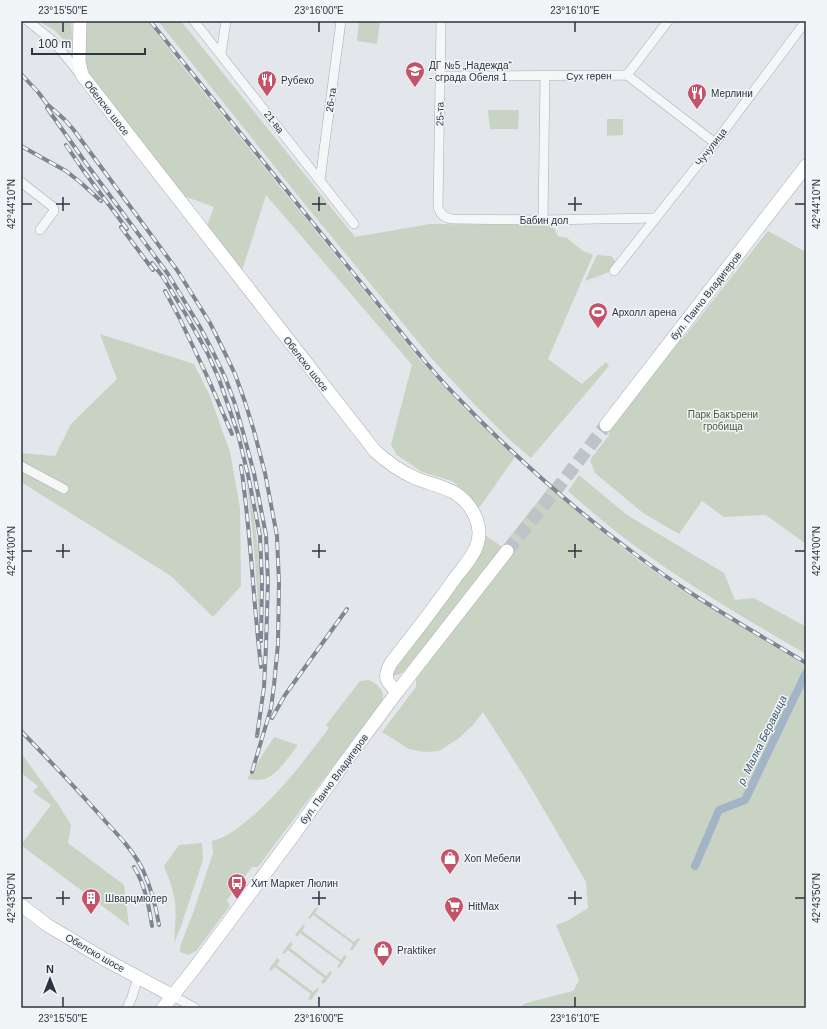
<svg xmlns="http://www.w3.org/2000/svg" width="827" height="1029" font-family="Helvetica,sans-serif">
<rect width="100%" height="100%" fill="#e3e6ea"/>
<g fill="#c9d3c4">
<path d="M 43,21 L 71,21 L 73,45 L 71,49 L 69,49 C 64,42 60,35 54,30 C 50,27 46,26 42,23 Z"/>
<path d="M 84,21 L 147,21 L 183,67 L 419,359 L 459,403 L 515,457 L 479,508 L 468,494 L 452,481 L 422,472 L 397,455 L 391,445 L 412,365 L 266,195 L 242,271 L 206,228 L 214,207 L 181,195 L 86,72 Z"/>
<path d="M 158,21 L 181,21 L 355,237 L 430,224 L 541,225 L 553,226 L 558,236 L 567,238 L 583,251 L 593,255 L 548,359 L 582,384 L 606,362 L 609,366 L 531,458 L 511,441 L 474,404 L 433,360 L 299,197 Z"/>
<path d="M 359,21 L 380,21 L 377,44 L 357,41 Z"/>
<path d="M 488,110 L 519,110 L 518,129 L 490,129 Z"/>
<path d="M 607,119 L 623,119 L 623,135 L 607,136 Z"/>
<path d="M 768,231 L 806,252 L 806,544 L 766,515 L 724,517 L 702,501 L 679,534 L 643,513 L 595,473 L 590,460 L 609,435 L 610,429 L 681,338 L 685,336 Z"/>
<path d="M 597,255 L 611,256 L 617,263 L 611,271 L 599,276 L 585,281 Z"/>
<path d="M 100,334 L 194,364 L 210,396 L 230,452 L 240,508 L 241,586 L 213,617 L 171,576 L 21,482 L 21,453 L 55,456 L 71,424 L 117,379 Z"/>
<path d="M 579,475 L 627,515 L 724,573 L 735,600 L 754,598 L 803,625 L 806,625 L 806,654 C 755,624 704,595 656,561 C 625,540 596,516 568,491 Z"/>
<path d="M 247,485 C 258,528 261,571 259,615 L 253,537 Z"/>
<path d="M 549,487 C 585,518 621,549 661,576 C 708,607 757,636 806,666 L 806,1008 L 518,1008 L 526,1003 L 573,991 L 579,980 L 556,925 L 569,920 L 588,908 L 586,882 L 527,781 L 483,712 L 473,725 L 459,738 L 439,751 L 424,752 L 409,749 L 382,732 L 416,687 L 416,678 L 502,547 L 406,669 C 402,673 400,676 393,675 L 393,672 L 484,534 L 502,547 Z"/>
<path d="M 369,680 C 374,682 382,688 383,694 C 383,697 383,699 382,701 L 258,867 L 252,867 L 227,900 L 230,906 L 196,951 L 188,955 L 180,952 L 180,947 L 194,910 L 213,853 L 212,841 C 226,838 238,828 249,819 C 281,792 304,761 329,728 L 326,725 L 360,681 Z"/>
<path d="M 274,737 L 298,745 C 290,755 280,771 269,777 C 263,781 254,780 247,779 Z"/>
<path d="M 21,753 L 58,804 L 71,825 L 68,843 L 124,885 L 129,926 L 21,845 L 51,805 L 33,792 L 38,786 L 21,773 Z"/>
<path d="M 202,843 L 203,860 L 180,929 L 174,943 C 175,928 177,912 174,896 C 172,886 168,876 164,866 L 179,845 Z"/>
<path d="M 316,907 L 318,909 L 315,913 L 354,942 L 358,938 L 360,939 L 352,951 L 350,949 L 353,944 L 313,915 L 310,919 L 308,918 Z"/>
<path d="M 303,925 L 305,926 L 302,931 L 341,960 L 345,955 L 347,957 L 339,968 L 337,967 L 340,962 L 300,933 L 297,937 L 295,935 Z"/>
<path d="M 290,942 L 293,944 L 290,948 L 326,976 L 330,971 L 332,973 L 324,984 L 321,982 L 324,978 L 288,950 L 284,954 L 282,953 Z"/>
<path d="M 277,958 L 280,960 L 277,965 L 313,992 L 317,988 L 319,989 L 311,1000 L 308,999 L 311,994 L 275,967 L 271,971 L 269,969 Z"/>
</g>
<g fill="none" stroke-linecap="round" stroke-linejoin="round">
<path stroke="#a1b5c6" stroke-width="8" d="M 695,866 L 719,810 L 745,800 L 806,673"/>
<path stroke="#bec3c8" stroke-width="13" stroke-dasharray="13 6" stroke-linecap="butt" d="M 507,551 L 553,494 L 606,425"/>
<g stroke="#a8adb4" stroke-width="10">
<g id="street">
<path d="M 28,21 L 54,42 L 80,74"/>
<path d="M 194,21 L 354,224"/>
<path d="M 441,21 L 438,207 C 440,214 445,218 452,219 L 543,220 L 655,218"/>
<path d="M 221,54 L 226,21"/>
<path d="M 627,75 L 668,21"/>
<path d="M 440,76 L 627,75 L 715,143"/>
<path d="M 320,180 L 341,21"/>
<path d="M 21,182 L 53,207 L 54,211 L 40,230"/>
<path d="M 543,220 L 545,76"/>
<path d="M 614,271 L 715,143 L 806,21"/>
<path d="M 21,466 L 64,489"/>
<path d="M 173,996 L 195,1008"/>
<path d="M 127,1008 L 132,997 L 138,977"/>
</g>
</g>
<g stroke="#a8adb4" stroke-width="14">
<g id="secondary">
<path d="M 80,21 L 79,61 L 82,75 L 375,451 C 387,462 400,471 415,478 C 427,483 443,486 455,493 C 471,503 484,525 477,545 C 473,557 463,568 455,578 C 435,607 413,635 391,663 C 383,677 386,681 397,692"/>
<path d="M 606,425 L 806,166"/>
<path d="M 21,905 L 47,925 L 104,959 L 173,996"/>
<path d="M 163,1008 L 193,970 L 295,833 L 340,769 L 397,692 L 507,551"/>
</g>
</g>
<use href="#street" stroke="#f5f6f8" stroke-width="9"/>
<use href="#secondary" stroke="#fff" stroke-width="13"/>
<g stroke="#7d8692" stroke-width="4">
<g id="rail">
<path d="M 150,21 L 412,346 C 427,364 442,382 458,398 C 512,454 572,508 635,554 C 689,595 748,628 806,663"/>
<path d="M 21,74 L 38,92 L 47,104 L 64,119 L 73,129 L 90,152 L 177,270 L 210,323 L 222,347 L 235,374 L 245,402 L 254,431 L 265,473 L 277,536 L 279,583 L 278,644 L 274,685 L 271,708 L 252,772"/>
<path d="M 47,108 L 88,166 L 168,274 L 200,327 L 212,350 L 225,377 L 235,404 L 243,432 L 254,473 L 266,535 L 267,560 L 268,581 L 266,646 L 264,687 L 257,736"/>
<path d="M 66,145 L 83,170 L 127,229"/>
<path d="M 21,146 L 66,171 L 80,182 L 101,201"/>
<path d="M 121,227 L 153,270"/>
<path d="M 152,263 L 163,277 L 185,313 L 207,352 L 219,379 L 238,434 L 248,475 L 260,536 L 262,581 L 261,641"/>
<path d="M 165,291 L 179,317 L 207,376 L 232,434"/>
<path d="M 241,466 C 251,533 253,600 261,667"/>
<path d="M 272,718 L 285,695 L 347,609"/>
<path d="M 21,731 C 50,761 79,791 106,822 C 120,837 134,852 143,870 C 151,888 156,906 159,925"/>
<path d="M 134,867 C 145,885 149,906 152,926"/>
</g>
</g>
<use href="#rail" stroke="#f2f5f7" stroke-width="2.5" stroke-dasharray="8" stroke-linecap="butt"/>
</g>
<path fill="none" stroke="#2c3540" stroke-width="1.5" d="M 63,22 L 63,32M 319,22 L 319,32M 575,22 L 575,32M 63,197 L 63,211M 319,197 L 319,211M 575,197 L 575,211M 22,204 L 32,204M 56,204 L 70,204M 312,204 L 326,204M 568,204 L 582,204M 795,204 L 805,204M 63,544 L 63,558M 319,544 L 319,558M 575,544 L 575,558M 22,551 L 32,551M 56,551 L 70,551M 312,551 L 326,551M 568,551 L 582,551M 795,551 L 805,551M 63,891 L 63,905M 319,891 L 319,905M 575,891 L 575,905M 22,898 L 32,898M 56,898 L 70,898M 312,898 L 326,898M 568,898 L 582,898M 795,898 L 805,898M 63,997 L 63,1007M 319,997 L 319,1007M 575,997 L 575,1007"/>
<defs>
<g id="school-pin" transform="scale(1)"><path d="M0 17L-7.5 6A9.5 9.5 0 1 1 7.5 6Z" fill="#c4536a" stroke="#f2f5f7"/><path d="M0-5L7-2L0 1L-7-2ZM-4 1L0 2.5L4 1V4Q0 6-4 4Z" fill="#fff"/></g>
<g id="restaurant-pin" transform="scale(1)"><path d="M0 17L-7.5 6A9.5 9.5 0 1 1 7.5 6Z" fill="#c4536a" stroke="#f2f5f7"/><path d="M-5-6h1v4h1v-4h1v4h1v-4h1v5L-1.5 .5V6h-2V.5L-5-1ZM5-6V6H3V1.5H1.5Q1.5-4 5-6Z" fill="#fff"/></g>
<g id="stadium-pin" transform="scale(1)"><path d="M0 17L-7.5 6A9.5 9.5 0 1 1 7.5 6Z" fill="#c4536a" stroke="#f2f5f7"/><path d="M0-5a6.5 5 0 1 0 0 10a6.5 5 0 1 0 0-10ZM-3.5-1.8h7v3.6h-7Z" fill="#fff"/></g>
<g id="shop-pin" transform="scale(1)"><path d="M0 17L-7.5 6A9.5 9.5 0 1 1 7.5 6Z" fill="#c4536a" stroke="#f2f5f7"/><path d="M-5-2.5h2.3a2.7 3.5 0 0 1 5.4 0H5L5.5 6h-11ZM-1.5-2.5h3a1.5 2.3 0 0 0-3 0Z" fill="#fff"/></g>
<g id="bus-pin" transform="scale(1)"><path d="M0 17L-7.5 6A9.5 9.5 0 1 1 7.5 6Z" fill="#c4536a" stroke="#f2f5f7"/><path d="M-5-6H5V4H4V6H2V4H-2V6H-4V4H-5ZM-3.5-4V0h7V-4ZM-3.5 1.2v1.5H-2V1.2ZM2 1.2v1.5H3.5V1.2Z" fill="#fff"/></g>
<g id="building-pin" transform="scale(1)"><path d="M0 17L-7.5 6A9.5 9.5 0 1 1 7.5 6Z" fill="#c4536a" stroke="#f2f5f7"/><path d="M-4-6H4V6H1V3H-1V6H-4ZM-2.5-4.3h1.7v1.8h-1.7ZM.8-4.3h1.7v1.8H.8ZM-2.5-1h1.7V.8h-1.7ZM.8-1h1.7V.8H.8Z" fill="#fff"/></g>
<g id="supermarket-pin" transform="scale(1)"><path d="M0 17L-7.5 6A9.5 9.5 0 1 1 7.5 6Z" fill="#c4536a" stroke="#f2f5f7"/><path d="M-6-5.5h2.5l.6 2H6L4.5 2H-2.5L-4.4-4H-6ZM-1.5 3.2a1.3 1.3 0 1 0 .1 0ZM3 3.2a1.3 1.3 0 1 0 .1 0Z" fill="#fff"/></g>
</defs>
<g fill-rule="evenodd">
<use href="#school-pin" x="415" y="71"/>
<use href="#restaurant-pin" x="267" y="80"/>
<use href="#restaurant-pin" x="697" y="93"/>
<use href="#stadium-pin" x="598" y="312"/>
<use href="#shop-pin" x="450" y="858"/>
<use href="#bus-pin" x="237" y="883"/>
<use href="#building-pin" x="91" y="898"/>
<use href="#supermarket-pin" x="454" y="906"/>
<use href="#shop-pin" x="383" y="950"/>
</g>
<g text-anchor="middle" dominant-baseline="central" stroke-width="3" stroke-linejoin="round" paint-order="stroke">
<g font-size="10" fill="#2c3540" stroke="#f2f5f7" text-anchor="start">
<text x="429" y="65">ДГ №5 „Надежда“<tspan x="429" dy="12">- сграда Обеля 1</tspan></text>
<text x="281" y="80">Рубеко</text>
<text x="711" y="93">Мерлини</text>
<text x="612" y="312">Архолл арена</text>
<text x="464" y="858">Хоп Мебели</text>
<text x="251" y="883">Хит Маркет Люлин</text>
<text x="105" y="898">Шварцмюлер</text>
<text x="468" y="906">HitMax</text>
<text x="397" y="950">Praktiker</text>
</g>
<g font-size="10" fill="#2c3540" stroke="#f2f5f7">
<text transform="translate(589 76) rotate(-1)">Сух герен</text>
<text transform="translate(331 100) rotate(-82)">26-та</text>
<text transform="translate(107 108) rotate(52)">Обелско шосе</text>
<text transform="translate(440 114) rotate(-89)">25-та</text>
<text transform="translate(274 122) rotate(52)">21-ва</text>
<text transform="translate(711 147) rotate(-52)">Чучулица</text>
<text x="544" y="220">Бабин дол</text>
<text transform="translate(706 296) rotate(-52)">бул. Панчо Владигеров</text>
<text transform="translate(306 364) rotate(52)">Обелско шосе</text>
<text transform="translate(334 779) rotate(-54)">бул. Панчо Владигеров</text>
<text transform="translate(95 953) rotate(30)">Обелско шосе</text>
</g>
<g font-size="10" fill="#425b3a" stroke="#f2f5f7">
<text x="723" y="414">Парк Бакърени<tspan x="723" dy="12">гробища</tspan></text>
</g>
<g font-size="11" font-style="italic" fill="#395671" stroke="#f2f5f7">
<text transform="translate(762 740) rotate(-64)">р. Малка Беравица</text>
</g>
</g>
<rect width="827" height="1029" fill="none" stroke="#f2f5f7" stroke-width="44"/>
<g transform="translate(50 979)" stroke="#f2f5f7" stroke-width="3" paint-order="stroke">
<path d="M0-3L7 15L0 10L-7 15Z" fill="#2c3540"/>
<text y="-6" font-size="11" font-weight="bold" text-anchor="middle" fill="#2c3540">N</text>
</g>
<path d="M32 48v6h113v-6" fill="none" stroke="#2c3540" stroke-width="2"/>
<text x="38" y="48" font-size="12" fill="#2c3540" stroke="#f2f5f7" stroke-width="3" paint-order="stroke">100 m</text>
<rect x="22" y="22" width="783" height="985" fill="none" stroke="#2c3540" stroke-width="1.5"/>
<g font-size="10" text-anchor="middle" fill="#2c3540">
<text x="63" y="14">23°15'50"E</text>
<text x="319" y="14">23°16'00"E</text>
<text x="575" y="14">23°16'10"E</text>
<text transform="translate(11 204) rotate(-90)" y="4">42°44'10"N</text>
<text transform="translate(816 204) rotate(-90)" y="4">42°44'10"N</text>
<text transform="translate(11 551) rotate(-90)" y="4">42°44'00"N</text>
<text transform="translate(816 551) rotate(-90)" y="4">42°44'00"N</text>
<text transform="translate(11 898) rotate(-90)" y="4">42°43'50"N</text>
<text transform="translate(816 898) rotate(-90)" y="4">42°43'50"N</text>
<text x="63" y="1022">23°15'50"E</text>
<text x="319" y="1022">23°16'00"E</text>
<text x="575" y="1022">23°16'10"E</text>
</g>
</svg>
